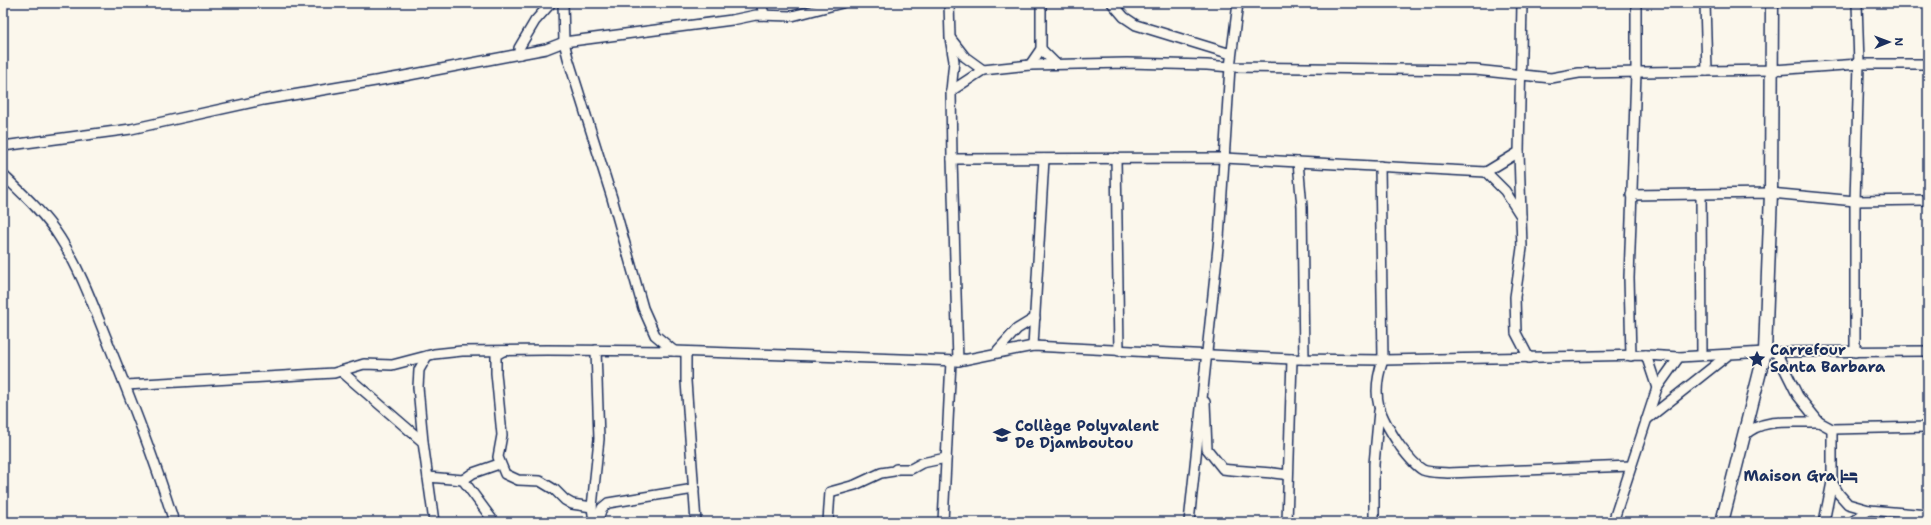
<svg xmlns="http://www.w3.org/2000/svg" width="1931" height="525" font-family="'Shantell Sans',sans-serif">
<rect width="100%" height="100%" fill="#fbf7ec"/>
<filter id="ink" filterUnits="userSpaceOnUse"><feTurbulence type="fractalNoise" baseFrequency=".025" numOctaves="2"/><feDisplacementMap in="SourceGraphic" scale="8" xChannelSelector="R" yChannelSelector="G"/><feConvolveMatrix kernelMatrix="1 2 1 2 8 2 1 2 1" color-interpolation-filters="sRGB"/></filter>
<g filter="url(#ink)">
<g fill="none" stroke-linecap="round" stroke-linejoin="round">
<g stroke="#1b2f5e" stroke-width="12">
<g id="minor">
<path d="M 563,3 L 564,42 L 568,58 L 612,198 L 643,308 L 655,335 L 674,351"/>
<path d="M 761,3 L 764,14"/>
<path d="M 949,3 L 950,38 L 954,61 L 951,91 L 952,159 L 958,361 L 964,359"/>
<path d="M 1112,3 L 1124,17 L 1136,25 L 1231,54"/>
<path d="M 1522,3 L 1519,152 L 1522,248 L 1515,297 L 1516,333 L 1529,358"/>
<path d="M 1705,3 L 1707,71"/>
<path d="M 951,39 L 965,57 L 983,70"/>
<path d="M 1041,49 L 1056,64"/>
<path d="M 520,54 L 519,48 L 535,21 L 551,3"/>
<path d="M 1030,65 L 1041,49 L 1041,3"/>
<path d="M 951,91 L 983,70 L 1030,65 L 1127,63 L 1207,65 L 1230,67 L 1475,70 L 1551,78 L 1579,73 L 1772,70 L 1859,64 L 1928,64"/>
<path d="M 3,146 L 131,129 L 263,100 L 399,77 L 546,49 L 564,42 L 732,20 L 756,15 L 792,16 L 842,3"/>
<path d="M 1116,158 L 1119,351"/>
<path d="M 952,159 L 1224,158 L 1486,172 L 1519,152"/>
<path d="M 1298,162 L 1302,207 L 1304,359"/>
<path d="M 1380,166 L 1383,360 C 1370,397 1379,415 1400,446 C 1406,454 1414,465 1423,470 C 1430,473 1441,472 1448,473 L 1631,466"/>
<path d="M 1486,172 L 1505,191 L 1521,216"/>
<path d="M 3,175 C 23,194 45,214 60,238 C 80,269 93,305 107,340 C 131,400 155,460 174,522"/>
<path d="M 1631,195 L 1771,193 L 1855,201 L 1928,200"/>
<path d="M 1701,195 L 1702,355"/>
<path d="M 1033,346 L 1044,159"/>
<path d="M 998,350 L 1017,329 L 1035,318"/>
<path d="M 503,351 L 496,355 L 496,373 L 502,435 L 498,457 L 505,474 L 518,480 L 540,481 L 555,490 L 565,500 L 572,504 L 592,507"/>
<path d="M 686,352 L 686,381 L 696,522"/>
<path d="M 1776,352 L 1798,396 L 1819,422 L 1832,429 L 1928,427"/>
<path d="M 1855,352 L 1855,201 L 1859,64 L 1857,3"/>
<path d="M 1646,355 L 1657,388"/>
<path d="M 427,356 L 419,370 L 418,387 L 423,442 L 434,522"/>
<path d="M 1631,356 L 1629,278 L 1636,72 L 1636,3"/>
<path d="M 341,371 L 423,442"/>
<path d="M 126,385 L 334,373 L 364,364 L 392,365 L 434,354 L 462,351 L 547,350 L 674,351 L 958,361 L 1033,346 L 1292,359 L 1383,360 L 1646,355 L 1679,357 L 1765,352 L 1928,351"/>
<path d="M 1205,402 L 1207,449 L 1223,469 C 1245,472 1266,471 1287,475"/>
<path d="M 1646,420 L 1728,355"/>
<path d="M 1832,429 L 1832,482 L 1839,494 L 1848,504 L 1869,510 L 1928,515"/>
<path d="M 1744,436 C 1761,417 1795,423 1819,422"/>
<path d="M 428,477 L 463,480 L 473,473 L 499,464"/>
<path d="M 463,480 L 494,522"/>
<path d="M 594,522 L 592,507 L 599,439 L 596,350"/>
<path d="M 597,522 L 602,508 L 608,503 L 694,489"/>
<path d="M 828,522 L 830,492 L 855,485 L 881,473 L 894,471 L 896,469 L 911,469 L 922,463 L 946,458"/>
<path d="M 943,522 L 951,361"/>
<path d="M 1189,522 L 1219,238 L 1230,67 L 1238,3"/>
<path d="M 1287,522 L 1292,359"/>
<path d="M 1374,522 L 1374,464 L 1379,411"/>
<path d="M 1613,522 L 1657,388 L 1679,357"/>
<path d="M 1824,522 L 1832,482"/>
<path d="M 1852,522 L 1869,510"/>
</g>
</g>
<g stroke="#1b2f5e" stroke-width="15">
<path id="secondary" d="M 1722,522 L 1765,352 L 1771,193 L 1772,3"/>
</g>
<use href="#minor" stroke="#fbf7ec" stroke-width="9"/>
<use href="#secondary" stroke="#fbf7ec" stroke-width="12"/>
</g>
</g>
<defs>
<g id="sight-bare" transform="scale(1.38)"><path d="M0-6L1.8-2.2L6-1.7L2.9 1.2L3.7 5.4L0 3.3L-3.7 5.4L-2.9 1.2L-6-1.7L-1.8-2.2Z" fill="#1b2f5e" stroke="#fbf7ec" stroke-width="2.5" paint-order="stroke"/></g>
<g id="school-bare" transform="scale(1.38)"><path d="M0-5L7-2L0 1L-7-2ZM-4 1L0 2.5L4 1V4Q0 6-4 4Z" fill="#1b2f5e" stroke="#fbf7ec" stroke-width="2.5" paint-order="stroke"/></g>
<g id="hotel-bare" transform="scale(1.38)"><path d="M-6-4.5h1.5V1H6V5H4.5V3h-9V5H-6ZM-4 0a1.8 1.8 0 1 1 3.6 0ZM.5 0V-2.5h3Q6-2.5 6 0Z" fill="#1b2f5e" stroke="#fbf7ec" stroke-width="2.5" paint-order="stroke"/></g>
</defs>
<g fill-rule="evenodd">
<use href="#sight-bare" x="1757" y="359"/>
<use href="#school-bare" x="1002" y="435"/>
<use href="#hotel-bare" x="1849" y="476"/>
</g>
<g text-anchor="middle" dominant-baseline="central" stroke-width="4" stroke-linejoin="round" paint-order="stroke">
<g font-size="15" font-weight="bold" fill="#1b2f5e" stroke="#fbf7ec" text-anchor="start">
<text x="1770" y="350">Carrefour<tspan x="1770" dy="17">Santa Barbara</tspan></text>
<text x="1015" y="426">Collège Polyvalent<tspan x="1015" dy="17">De Djamboutou</tspan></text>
<text x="1836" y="476" text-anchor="end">Maison Gra</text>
</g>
</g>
<rect width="1931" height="525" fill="none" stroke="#fbf7ec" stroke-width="16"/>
<rect x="8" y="8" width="1915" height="509" fill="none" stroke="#1b2f5e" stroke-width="1.5" filter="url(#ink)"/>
<g transform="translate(1889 42) rotate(89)" stroke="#fbf7ec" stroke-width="3" paint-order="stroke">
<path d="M0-3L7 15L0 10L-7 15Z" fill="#1b2f5e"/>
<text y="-6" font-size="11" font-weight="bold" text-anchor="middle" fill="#1b2f5e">N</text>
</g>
</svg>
